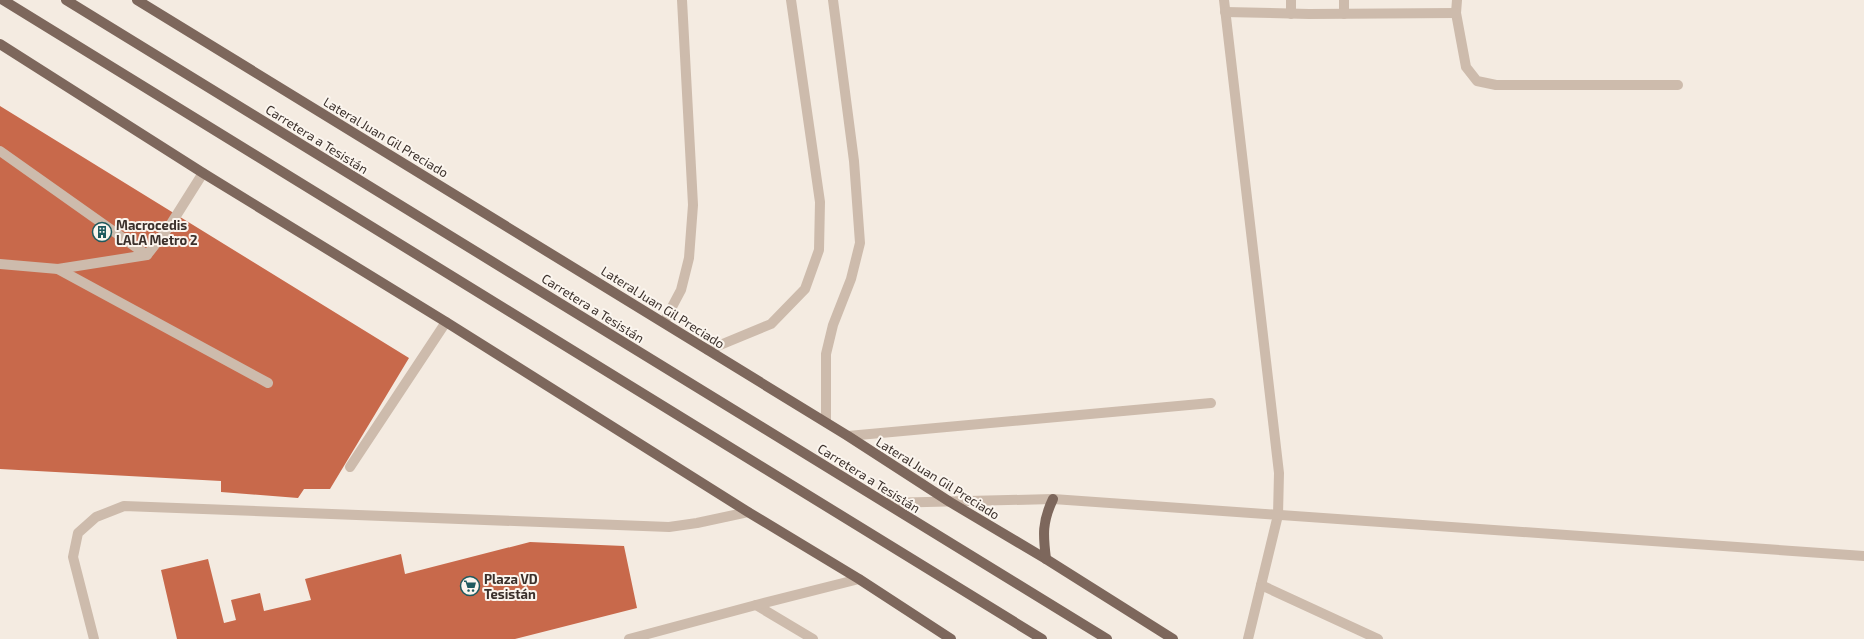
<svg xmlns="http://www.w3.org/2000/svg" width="1864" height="639" font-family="'Exo 2',sans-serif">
<rect width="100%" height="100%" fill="#f4ebe1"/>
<g fill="#c8694b">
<path d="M 0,106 L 409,358 L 330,489 L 304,489 L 298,498 L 221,492 L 221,481 L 0,469 Z"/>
<path d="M 530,542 L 624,546 L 637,608 L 515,639 L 177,639 L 161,570 L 208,559 L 224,623 L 236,620 L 231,600 L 260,593 L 264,611 L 311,600 L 305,579 L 401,554 L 405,574 Z"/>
</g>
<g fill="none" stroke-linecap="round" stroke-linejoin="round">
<g stroke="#cdbbac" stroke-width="10">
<path d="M 1224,0 L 1279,473 L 1278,515 L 1248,639"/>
<path d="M 1291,0 L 1291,14"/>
<path d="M 1344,0 L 1344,14"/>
<path d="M 1457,0 L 1456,13 L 1466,67 L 1477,81 L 1496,85 L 1678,85"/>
<path d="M 1225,12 L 1309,14 L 1456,13"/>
<path d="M 0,151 L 147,255"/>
<path d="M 0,264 L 58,269 L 147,255 L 169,227 L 203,173"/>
<path d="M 58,269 L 268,383"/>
<path d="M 664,322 L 681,290 L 689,258 L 693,205 L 682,0"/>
<path d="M 708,350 L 771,324 L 805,289 L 819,250 L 820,202 L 791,0"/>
<path d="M 826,422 L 826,354 L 833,325 L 851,279 L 860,243 L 854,161 L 833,0"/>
<path d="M 848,436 L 1211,403"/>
<path d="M 350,467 L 446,322"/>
<path d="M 886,503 L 1053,499 L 1864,556"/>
<path d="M 1261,585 L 1378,639"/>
<path d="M 756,605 L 813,639"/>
<path d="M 94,639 L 73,557 L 78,533 L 96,517 L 124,506 L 669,527 L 697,523 L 748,512"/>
<path d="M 629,639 L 756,605 L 859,579"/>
</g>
<g stroke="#7d675c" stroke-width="10">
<path d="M 3,0 L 1042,639"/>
<path d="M 66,0 L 1107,639"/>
<path d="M 137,0 L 848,436 L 950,502 L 1046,559 L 1173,639"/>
<path d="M 0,44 L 203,173 L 446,322 L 748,512 L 859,579 L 951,639"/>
<path d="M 1046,559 C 1043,535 1042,522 1053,499"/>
</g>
</g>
<defs>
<g id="building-ring" transform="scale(1)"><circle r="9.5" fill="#fbf5ee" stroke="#1f5a5e" stroke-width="1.5"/><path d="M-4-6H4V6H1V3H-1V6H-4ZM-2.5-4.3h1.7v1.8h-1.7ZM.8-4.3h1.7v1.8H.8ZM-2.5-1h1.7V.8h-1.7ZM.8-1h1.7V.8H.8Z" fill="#1f5a5e"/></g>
<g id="supermarket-ring" transform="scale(1)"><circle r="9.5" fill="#fbf5ee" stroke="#1f5a5e" stroke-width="1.5"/><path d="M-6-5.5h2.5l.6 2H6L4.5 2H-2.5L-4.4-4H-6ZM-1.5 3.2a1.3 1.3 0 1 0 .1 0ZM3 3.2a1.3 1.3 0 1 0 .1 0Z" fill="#1f5a5e"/></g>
</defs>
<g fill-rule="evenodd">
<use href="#building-ring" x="102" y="232"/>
<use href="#supermarket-ring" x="470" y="586"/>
</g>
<g text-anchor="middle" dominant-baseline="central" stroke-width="4" stroke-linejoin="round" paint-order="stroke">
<g font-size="13" fill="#3b302b" stroke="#fbf5ee">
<text transform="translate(386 137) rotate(31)">Lateral Juan Gil Preciado</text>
<text transform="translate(317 139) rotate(32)">Carretera a Tesistán</text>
<text transform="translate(663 307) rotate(32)">Lateral Juan Gil Preciado</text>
<text transform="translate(593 308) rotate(32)">Carretera a Tesistán</text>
<text transform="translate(869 478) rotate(32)">Carretera a Tesistán</text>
<text transform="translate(938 478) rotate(32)">Lateral Juan Gil Preciado</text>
</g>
<g font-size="13" font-weight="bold" fill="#3b302b" stroke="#fbf5ee" text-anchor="start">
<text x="116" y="225">Macrocedis<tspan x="116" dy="15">LALA Metro 2</tspan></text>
<text x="484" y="579">Plaza VD<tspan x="484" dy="15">Tesistán</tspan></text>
</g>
</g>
</svg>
